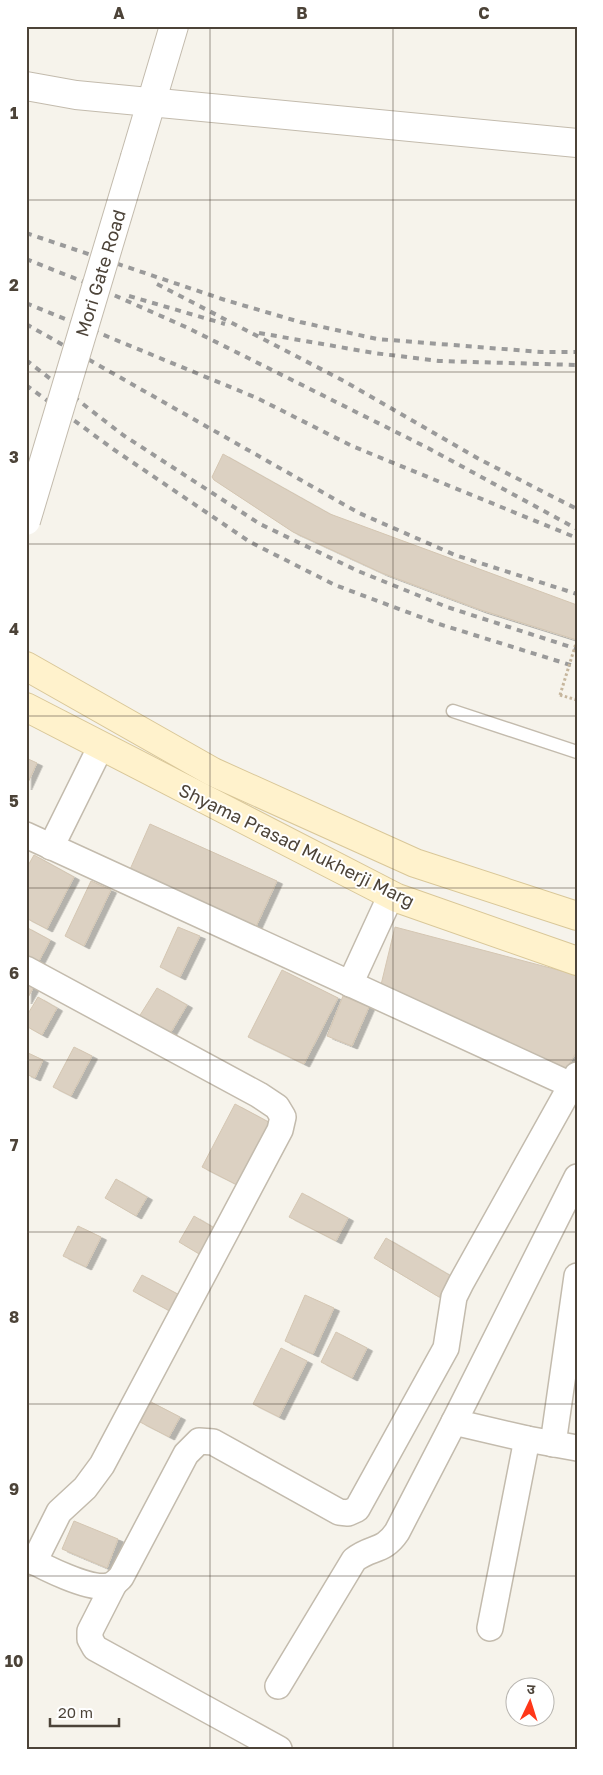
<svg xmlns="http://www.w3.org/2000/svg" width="603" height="1775" font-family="'Golos Text','Noto Sans Devanagari',sans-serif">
<defs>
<filter id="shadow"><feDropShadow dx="5.5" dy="3" stdDeviation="0" flood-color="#0004"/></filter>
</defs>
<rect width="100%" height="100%" fill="#f6f3eb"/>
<g fill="#dcd1c2" stroke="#d4c6b2" filter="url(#shadow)">
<path d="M 223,454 L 330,514 L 577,605 L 577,640 L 481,610 L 382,573 L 293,532 L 214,480 L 212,477 Z"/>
<path d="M 26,758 L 37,763 L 26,787 Z"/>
<path d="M 150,824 L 277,881 L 254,931 L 128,874 Z"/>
<path d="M 34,855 L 74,877 L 47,929 L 26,918 L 26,869 Z"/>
<path d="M 91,881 L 111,890 L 84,946 L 65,936 Z"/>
<path d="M 26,927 L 50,940 L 36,967 L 26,961 Z"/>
<path d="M 178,927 L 200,936 L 180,977 L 160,967 Z"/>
<path d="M 395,927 L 577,975 L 577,1051 L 565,1071 L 379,993 Z"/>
<path d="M 282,970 L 338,998 L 304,1064 L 248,1037 Z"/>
<path d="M 26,980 L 35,985 L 26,1001 Z"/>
<path d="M 157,988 L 187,1005 L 167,1039 L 137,1020 Z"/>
<path d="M 343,996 L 369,1007 L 352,1046 L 327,1036 Z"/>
<path d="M 38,997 L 57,1008 L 42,1035 L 26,1026 L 26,1017 Z"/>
<path d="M 74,1047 L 92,1056 L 71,1096 L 53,1087 Z"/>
<path d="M 26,1052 L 43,1060 L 35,1078 L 26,1074 Z"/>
<path d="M 235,1104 L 276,1126 L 243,1188 L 202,1167 Z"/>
<path d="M 116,1179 L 147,1197 L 136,1216 L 105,1198 Z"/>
<path d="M 302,1193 L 348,1218 L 336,1241 L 289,1217 Z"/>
<path d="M 194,1216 L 221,1232 L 206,1258 L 179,1242 Z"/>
<path d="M 78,1226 L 101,1237 L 86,1267 L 63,1256 Z"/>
<path d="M 386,1238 L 451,1276 L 439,1297 L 374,1258 Z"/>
<path d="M 142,1275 L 185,1298 L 177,1315 L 133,1291 Z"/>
<path d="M 305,1295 L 334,1308 L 313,1354 L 285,1341 Z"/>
<path d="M 336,1332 L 367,1348 L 352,1378 L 321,1362 Z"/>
<path d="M 281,1348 L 307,1361 L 279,1417 L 253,1404 Z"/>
<path d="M 151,1402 L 180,1417 L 169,1437 L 140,1422 Z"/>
<path d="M 74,1521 L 118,1539 L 107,1568 L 62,1549 Z"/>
</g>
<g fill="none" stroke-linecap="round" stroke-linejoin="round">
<g stroke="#c3bbad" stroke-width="15">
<path id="service" d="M 453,711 L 577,752"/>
</g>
<g stroke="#c3bbad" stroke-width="28">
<g id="minor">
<path d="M 26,835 L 571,1085"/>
<path d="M 51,847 L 101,746"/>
<path d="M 26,969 L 259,1095 L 277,1107 L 283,1117 L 280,1130 L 102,1465 L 85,1488 L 59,1512 L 34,1562"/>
<path d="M 350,984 L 391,895"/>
<path d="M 454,1422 L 527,1439 L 577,1448"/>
<path d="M 553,1444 L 577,1276"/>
<path d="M 26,1557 C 43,1567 89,1590 108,1586 C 114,1585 117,1581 121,1577 L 186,1454 L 199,1441 L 213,1442 L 339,1512 L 348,1513 L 357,1509 L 446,1348 L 454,1297 L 461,1283 L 577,1075"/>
<path d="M 114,1584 L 90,1631 L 90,1639 L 95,1648 L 279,1749"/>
<path d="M 490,1628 L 527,1439"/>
<path d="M 278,1686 L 354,1560 C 371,1546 383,1553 397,1532 L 454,1422 L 577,1177"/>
</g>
</g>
<g stroke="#c3bbad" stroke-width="30">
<g id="tertiary">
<path d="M 26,86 L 76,95 L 577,143"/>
<path d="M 135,157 L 174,26"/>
</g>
</g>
<g stroke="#d9c798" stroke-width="30">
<g id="secondary">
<path d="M 26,666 L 213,772 L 415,863 L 577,916"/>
<path d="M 26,707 L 397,898 L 577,961"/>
</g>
</g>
<path stroke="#c6b69d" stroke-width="3" stroke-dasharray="2.5 2.5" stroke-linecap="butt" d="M 560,695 L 577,700"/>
<use href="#service" stroke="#fff" stroke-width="12"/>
<use href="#minor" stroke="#fff" stroke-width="25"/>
<use href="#tertiary" stroke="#fff" stroke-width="28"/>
<use href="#secondary" stroke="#fff2cc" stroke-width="28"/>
<g stroke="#9a9a9a" stroke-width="4" stroke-dasharray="6 6" stroke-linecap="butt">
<path d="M 26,233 L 225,300 L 300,322 L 377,339 L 541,352 L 577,352"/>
<path d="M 26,259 L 89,284 L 188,328 L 428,448 L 577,529"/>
<path d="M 157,284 L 344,381 L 479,459 L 577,509"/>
<path d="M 129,296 L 225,324"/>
<path d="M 26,303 L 257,398 L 352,446 L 577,538"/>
<path d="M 26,324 L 359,513 L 455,555 L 577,594"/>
<path d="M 259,333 L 374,353 L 439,361 L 577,365"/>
<path d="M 26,360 L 123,435 L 260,524 L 358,571 L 447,607 L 577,649"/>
<path d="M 26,385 L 113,449 L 250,542 L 335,585 L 439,624 L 577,667"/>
</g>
<g stroke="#c3bbad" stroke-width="30" stroke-linecap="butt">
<path id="tertiary-bridge" d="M 26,521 L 135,157"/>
</g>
<path stroke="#c6b69d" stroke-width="3" stroke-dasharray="2.5 2.5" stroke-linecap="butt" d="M 560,695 L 577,640"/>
<use href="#tertiary-bridge" stroke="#fff" stroke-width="28"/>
</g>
<path fill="none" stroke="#4c4338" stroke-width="1" stroke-opacity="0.55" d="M 210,26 L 210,1749M 393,26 L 393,1749M 26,200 L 577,200M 26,372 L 577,372M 26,544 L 577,544M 26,716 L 577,716M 26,888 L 577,888M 26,1060 L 577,1060M 26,1232 L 577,1232M 26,1404 L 577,1404M 26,1576 L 577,1576"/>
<g text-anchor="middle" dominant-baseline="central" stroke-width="4" stroke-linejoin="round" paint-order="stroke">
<g font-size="18" fill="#4c4338" stroke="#fff">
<text transform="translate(100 273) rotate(-73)">Mori Gate Road</text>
<text transform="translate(297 845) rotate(26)">Shyama Prasad Mukherji Marg</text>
</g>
</g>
<rect width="603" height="1775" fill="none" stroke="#ffffff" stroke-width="55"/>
<g transform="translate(530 1702) rotate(4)"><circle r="24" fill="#ffffff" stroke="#b7b4af"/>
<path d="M0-4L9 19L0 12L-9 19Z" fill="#ff3719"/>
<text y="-8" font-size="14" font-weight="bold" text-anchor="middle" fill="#4c4338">उ</text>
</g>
<path d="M50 1718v8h69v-8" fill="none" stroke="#4c4338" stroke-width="2.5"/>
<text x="58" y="1718" font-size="15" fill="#4c4338" stroke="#ffffff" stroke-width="4" paint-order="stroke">20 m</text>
<rect x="28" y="28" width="548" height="1720" fill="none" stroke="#4c4338" stroke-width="2"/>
<g font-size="16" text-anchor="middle" font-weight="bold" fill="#4c4338">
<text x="119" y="19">A</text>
<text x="302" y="19">B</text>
<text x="484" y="19">C</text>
<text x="14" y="119">1</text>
<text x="14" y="291">2</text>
<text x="14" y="463">3</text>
<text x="14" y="635">4</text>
<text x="14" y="807">5</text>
<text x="14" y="979">6</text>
<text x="14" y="1151">7</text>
<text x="14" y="1323">8</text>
<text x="14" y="1495">9</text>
<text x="14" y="1667">10</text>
</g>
</svg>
